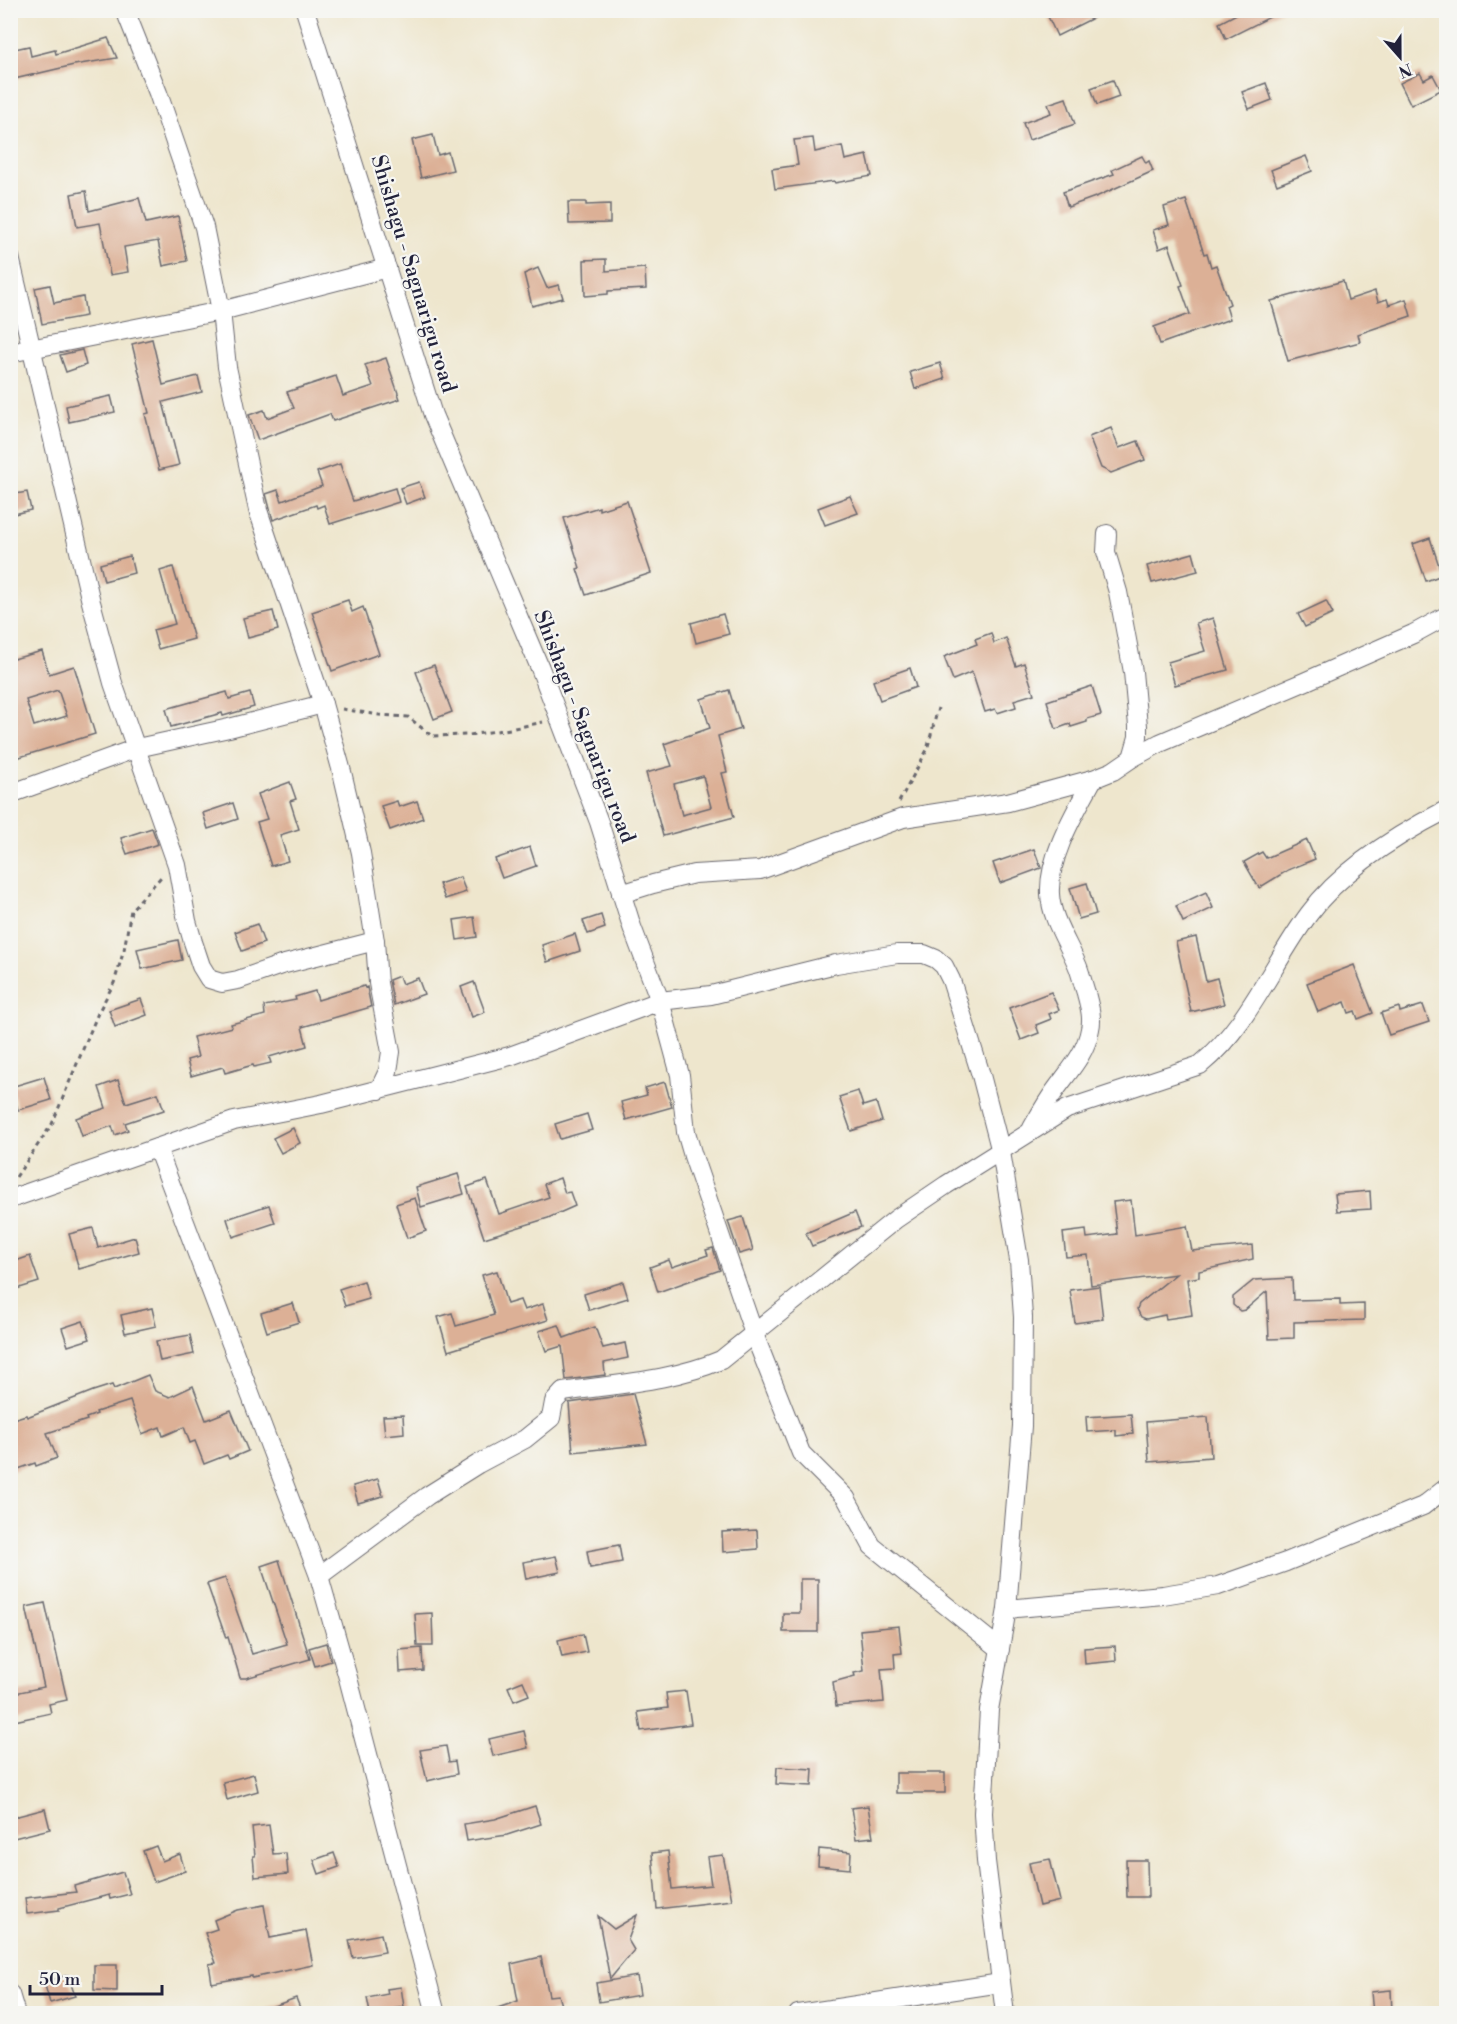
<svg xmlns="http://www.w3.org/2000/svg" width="1457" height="2024" font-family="'Libre Bodoni',serif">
<rect width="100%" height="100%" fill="#f6f6f2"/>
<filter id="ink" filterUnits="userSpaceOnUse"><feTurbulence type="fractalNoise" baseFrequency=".0167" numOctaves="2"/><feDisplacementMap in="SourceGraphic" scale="12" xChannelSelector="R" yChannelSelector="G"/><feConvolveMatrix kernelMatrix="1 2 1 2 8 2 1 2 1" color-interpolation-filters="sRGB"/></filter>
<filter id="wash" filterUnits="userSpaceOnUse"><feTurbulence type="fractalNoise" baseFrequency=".008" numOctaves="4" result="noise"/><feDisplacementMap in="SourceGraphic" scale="24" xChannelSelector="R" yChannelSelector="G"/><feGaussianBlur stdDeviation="1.35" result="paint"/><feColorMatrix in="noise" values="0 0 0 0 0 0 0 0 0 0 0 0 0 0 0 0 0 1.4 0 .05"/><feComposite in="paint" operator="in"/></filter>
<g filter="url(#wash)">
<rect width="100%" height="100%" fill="#eee6cd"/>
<g id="blocks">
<g fill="#dcb096" fill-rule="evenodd">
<path d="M 1045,10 L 1109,10 L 1057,36 Z"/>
<path d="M 1244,10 L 1284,10 L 1226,39 L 1219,23 Z"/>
<path d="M 108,38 L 117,58 L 74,65 L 10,80 L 10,50 L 29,46 L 31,56 L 55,50 L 56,54 Z"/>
<path d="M 1420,73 L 1424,80 L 1433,75 L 1441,90 L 1411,105 L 1400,83 Z"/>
<path d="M 1113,80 L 1119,97 L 1097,105 L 1091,88 Z"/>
<path d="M 1266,83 L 1272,100 L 1249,109 L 1242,92 Z"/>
<path d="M 1066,98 L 1075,124 L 1029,140 L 1023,123 L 1051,113 L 1048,104 Z"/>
<path d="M 433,135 L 438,155 L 448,152 L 453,170 L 421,178 L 412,140 Z"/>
<path d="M 813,138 L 815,152 L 842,146 L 845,160 L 867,155 L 872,176 L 835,183 L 834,181 L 775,189 L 772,169 L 798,165 L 794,140 Z"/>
<path d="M 1142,156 L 1146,163 L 1149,161 L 1153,171 L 1098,196 L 1068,207 L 1063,192 L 1114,174 L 1112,170 Z"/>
<path d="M 1306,156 L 1312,171 L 1277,185 L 1271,170 Z"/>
<path d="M 86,191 L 89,211 L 139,198 L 146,223 L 178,216 L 187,261 L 163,266 L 158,241 L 124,247 L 128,272 L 110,275 L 100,223 L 77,227 L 71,194 Z"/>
<path d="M 1186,200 L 1204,254 L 1207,253 L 1211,267 L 1216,265 L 1230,304 L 1226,306 L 1230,319 L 1160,344 L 1154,327 L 1190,314 L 1180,286 L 1183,285 L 1169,245 L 1159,249 L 1153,230 L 1169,225 L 1164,207 Z"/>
<path d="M 568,202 L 586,202 L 586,205 L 610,204 L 610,223 L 569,224 Z"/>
<path d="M 606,259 L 606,271 L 645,268 L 646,289 L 608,291 L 608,294 L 585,296 L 584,260 Z"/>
<path d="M 538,268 L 547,288 L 559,285 L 563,298 L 532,306 L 524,274 Z"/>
<path d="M 1343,281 L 1348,300 L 1375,291 L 1378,302 L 1387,299 L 1389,305 L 1406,299 L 1411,316 L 1358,334 L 1360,342 L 1288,361 L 1271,301 Z"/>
<path d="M 50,285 L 54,303 L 83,297 L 86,316 L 42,324 L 35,288 Z"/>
<path d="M 152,339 L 163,385 L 198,376 L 202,392 L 163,402 L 179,465 L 159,470 L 145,414 L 149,413 L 132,344 Z"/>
<path d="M 82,350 L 86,365 L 66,372 L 60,355 Z"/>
<path d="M 386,358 L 400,399 L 333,421 L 330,414 L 258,440 L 249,415 L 264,410 L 267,418 L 294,408 L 287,392 L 336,376 L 343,396 L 373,386 L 365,365 Z"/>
<path d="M 940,363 L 945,379 L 915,389 L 910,372 Z"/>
<path d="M 111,396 L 115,412 L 69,422 L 66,406 Z"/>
<path d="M 1111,428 L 1119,448 L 1138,441 L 1145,460 L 1111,473 L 1101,468 L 1089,437 Z"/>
<path d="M 340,464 L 353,501 L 395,488 L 399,502 L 330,524 L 324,505 L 317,508 L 316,505 L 273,520 L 266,494 L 278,490 L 282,501 L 322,486 L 317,472 Z"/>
<path d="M 419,482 L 425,497 L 406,504 L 400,488 Z"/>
<path d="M 27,492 L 31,510 L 10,515 L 10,495 Z"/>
<path d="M 850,496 L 858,513 L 825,525 L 818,508 Z"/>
<path d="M 627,501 L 651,573 L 586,595 L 577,569 L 580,568 L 564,518 L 599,507 L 599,510 Z"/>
<path d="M 1430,538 L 1442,575 L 1426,581 L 1413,544 Z"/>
<path d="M 1193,553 L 1198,571 L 1152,583 L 1147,566 Z"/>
<path d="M 130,556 L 134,573 L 104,581 L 100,564 Z"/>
<path d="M 173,567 L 194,639 L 158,649 L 153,630 L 175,624 L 160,571 Z"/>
<path d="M 348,600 L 352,612 L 363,607 L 379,654 L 332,671 L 312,612 Z"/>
<path d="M 1326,601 L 1333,614 L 1305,627 L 1298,614 Z"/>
<path d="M 273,611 L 278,630 L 248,638 L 243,618 Z"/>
<path d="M 723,614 L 729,634 L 696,643 L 691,623 Z"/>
<path d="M 1213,618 L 1228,670 L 1175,685 L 1168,662 L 1205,651 L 1196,623 Z"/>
<path d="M 991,633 L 994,643 L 1006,638 L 1016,666 L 1024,663 L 1034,694 L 1014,700 L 1016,707 L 997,713 L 995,709 L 985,712 L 972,672 L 953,680 L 944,657 L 977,644 L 975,639 Z"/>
<path d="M 42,651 L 49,674 L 74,666 L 95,734 L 10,760 L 10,660 ZM 58,690 L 67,716 L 34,726 L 26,700 Z"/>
<path d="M 434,665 L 452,712 L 434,719 L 416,672 Z"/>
<path d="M 910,668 L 916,687 L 880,700 L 873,681 Z"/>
<path d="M 1092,686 L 1101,715 L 1087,719 L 1087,722 L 1071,727 L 1070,724 L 1056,729 L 1047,701 Z"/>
<path d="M 729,690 L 741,729 L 718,736 L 727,772 L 722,773 L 734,817 L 663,836 L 646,773 L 672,766 L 664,744 L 710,728 L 701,699 ZM 703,776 L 711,807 L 682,815 L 674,784 Z"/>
<path d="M 227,692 L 229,699 L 250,693 L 254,707 L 223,716 L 222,713 L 171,727 L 166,709 Z"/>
<path d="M 290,782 L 296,799 L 290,801 L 299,829 L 280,835 L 288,861 L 271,866 L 257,822 L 267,819 L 258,794 Z"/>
<path d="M 397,801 L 399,807 L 417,801 L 423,818 L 390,830 L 381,806 Z"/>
<path d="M 233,803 L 238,819 L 208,829 L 203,813 Z"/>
<path d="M 152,828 L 158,844 L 127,854 L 121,838 Z"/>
<path d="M 1307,840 L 1315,859 L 1288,870 L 1259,888 L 1244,862 L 1262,852 L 1266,858 Z"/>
<path d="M 530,847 L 536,866 L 502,878 L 495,859 Z"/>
<path d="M 1034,849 L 1041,868 L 1000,883 L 993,863 Z"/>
<path d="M 460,877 L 466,892 L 445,899 L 439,884 Z"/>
<path d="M 1087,883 L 1096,914 L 1079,919 L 1070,888 Z"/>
<path d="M 1206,892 L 1213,908 L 1183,922 L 1176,906 Z"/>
<path d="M 601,915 L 605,928 L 588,934 L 583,921 Z"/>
<path d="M 474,917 L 477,937 L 457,940 L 454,920 Z"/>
<path d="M 257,924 L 264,943 L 242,951 L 235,932 Z"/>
<path d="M 575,934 L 580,951 L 547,962 L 542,945 Z"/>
<path d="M 1196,937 L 1206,981 L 1217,978 L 1224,1004 L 1191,1012 L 1176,942 Z"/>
<path d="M 178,940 L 182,960 L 142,969 L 137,949 Z"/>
<path d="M 1354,965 L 1373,1013 L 1358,1019 L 1355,1011 L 1349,1013 L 1345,1002 L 1318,1012 L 1307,983 Z"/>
<path d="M 399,976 L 402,984 L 418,978 L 424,994 L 394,1005 L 389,980 Z"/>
<path d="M 474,982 L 485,1012 L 472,1017 L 461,987 Z"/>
<path d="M 364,986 L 365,988 L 367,987 L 371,1007 L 302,1027 L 307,1046 L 269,1057 L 271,1063 L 254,1067 L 253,1065 L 225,1073 L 223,1067 L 191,1076 L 187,1060 L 198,1057 L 193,1037 L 232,1027 L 231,1024 L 265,1015 L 264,1006 L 296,1000 L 295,997 L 315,991 L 318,1000 Z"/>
<path d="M 1051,992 L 1059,1010 L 1049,1014 L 1051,1019 L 1036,1025 L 1039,1033 L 1021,1040 L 1009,1008 Z"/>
<path d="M 141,999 L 147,1015 L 115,1027 L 109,1010 Z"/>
<path d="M 1423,1005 L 1429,1022 L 1389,1035 L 1381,1013 L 1399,1007 L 1400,1012 Z"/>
<path d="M 44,1077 L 51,1100 L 18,1110 L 11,1087 Z"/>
<path d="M 118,1080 L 126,1103 L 158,1093 L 164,1110 L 125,1123 L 128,1130 L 115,1135 L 112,1126 L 82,1136 L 76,1118 L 106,1108 L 99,1087 Z"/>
<path d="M 665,1082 L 672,1107 L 626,1120 L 621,1102 L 647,1095 L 645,1088 Z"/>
<path d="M 858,1091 L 863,1106 L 876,1102 L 882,1121 L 851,1131 L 839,1097 Z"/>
<path d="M 587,1114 L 592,1130 L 560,1139 L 555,1124 Z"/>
<path d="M 293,1128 L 300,1143 L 281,1153 L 273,1138 Z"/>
<path d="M 458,1174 L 464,1194 L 421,1207 L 416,1187 Z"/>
<path d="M 560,1178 L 565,1193 L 570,1192 L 575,1206 L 548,1218 L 484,1238 L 467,1187 L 487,1180 L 499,1214 L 549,1197 L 544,1184 Z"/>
<path d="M 1370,1191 L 1371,1209 L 1337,1211 L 1335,1194 Z"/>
<path d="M 415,1198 L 426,1231 L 407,1238 L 396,1204 Z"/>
<path d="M 1131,1200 L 1135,1235 L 1187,1226 L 1192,1251 L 1252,1245 L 1253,1259 L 1199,1271 L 1199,1277 L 1187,1279 L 1192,1315 L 1166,1319 L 1165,1315 L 1146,1319 L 1141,1317 L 1137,1309 L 1139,1304 L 1176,1274 L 1091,1285 L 1088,1255 L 1066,1257 L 1063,1233 L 1086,1230 L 1087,1238 L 1117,1234 L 1113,1202 Z"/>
<path d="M 269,1205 L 275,1223 L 233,1237 L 227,1219 Z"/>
<path d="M 855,1212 L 861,1227 L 812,1246 L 806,1233 Z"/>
<path d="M 743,1217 L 753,1250 L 739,1254 L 728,1221 Z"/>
<path d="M 93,1228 L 98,1248 L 135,1237 L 139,1252 L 79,1269 L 69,1234 Z"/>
<path d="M 713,1248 L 720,1270 L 658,1292 L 650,1267 L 669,1260 L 672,1267 L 708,1255 L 706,1250 Z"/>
<path d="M 30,1256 L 39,1282 L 10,1291 L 10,1263 Z"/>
<path d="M 497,1271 L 507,1304 L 520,1300 L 524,1310 L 543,1304 L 548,1320 L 448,1351 L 438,1317 L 452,1313 L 456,1326 L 494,1315 L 482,1275 Z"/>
<path d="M 1292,1278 L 1293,1300 L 1340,1299 L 1340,1305 L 1364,1304 L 1364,1320 L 1294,1322 L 1294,1338 L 1269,1339 L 1267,1291 L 1245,1310 L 1240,1311 L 1233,1305 L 1233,1297 L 1254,1280 Z"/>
<path d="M 364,1281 L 369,1299 L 345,1306 L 339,1289 Z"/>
<path d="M 623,1282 L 628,1298 L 589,1310 L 584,1294 Z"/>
<path d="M 1099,1286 L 1103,1319 L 1075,1323 L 1070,1290 Z"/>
<path d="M 293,1303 L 299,1322 L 267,1332 L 261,1313 Z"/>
<path d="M 152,1308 L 156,1326 L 125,1333 L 121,1315 Z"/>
<path d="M 83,1321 L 90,1339 L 68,1346 L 62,1328 Z"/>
<path d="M 559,1325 L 564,1338 L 595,1327 L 603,1348 L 625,1343 L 628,1358 L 604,1363 L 605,1375 L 566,1380 L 562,1346 L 546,1351 L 539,1331 Z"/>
<path d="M 190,1335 L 194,1354 L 160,1361 L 156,1341 Z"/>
<path d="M 148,1375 L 155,1391 L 170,1397 L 193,1386 L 206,1420 L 231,1410 L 248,1451 L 229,1459 L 227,1455 L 204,1464 L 195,1441 L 190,1443 L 184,1427 L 163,1436 L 160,1427 L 142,1434 L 130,1401 L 96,1412 L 97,1414 L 86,1418 L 87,1420 L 47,1433 L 57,1458 L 36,1466 L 35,1463 L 10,1472 L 10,1420 L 26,1415 L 27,1417 L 93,1391 L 112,1385 L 114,1389 Z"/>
<path d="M 633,1394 L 647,1444 L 573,1452 L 569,1403 Z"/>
<path d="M 1131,1414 L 1133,1434 L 1116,1436 L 1116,1430 L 1087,1432 L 1086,1417 Z"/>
<path d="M 403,1415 L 404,1433 L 385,1435 L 383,1416 Z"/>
<path d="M 1208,1417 L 1211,1457 L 1149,1462 L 1146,1422 Z"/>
<path d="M 378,1479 L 383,1496 L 358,1503 L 353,1486 Z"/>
<path d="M 757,1530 L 758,1549 L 723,1552 L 722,1532 Z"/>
<path d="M 619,1545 L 622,1562 L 590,1568 L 587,1551 Z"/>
<path d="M 556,1556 L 560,1572 L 526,1579 L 523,1562 Z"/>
<path d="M 279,1560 L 310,1659 L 246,1678 L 240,1678 L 228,1637 L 226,1638 L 207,1584 L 225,1578 L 252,1654 L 287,1644 L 261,1566 Z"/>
<path d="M 800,1579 L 818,1579 L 818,1632 L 783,1632 L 783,1613 L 800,1613 Z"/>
<path d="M 45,1603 L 67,1700 L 49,1704 L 51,1713 L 10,1722 L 10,1694 L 44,1687 L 26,1607 Z"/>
<path d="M 432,1613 L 433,1646 L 417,1646 L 415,1614 Z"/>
<path d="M 899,1626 L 902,1653 L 894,1654 L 895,1668 L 881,1669 L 884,1702 L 836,1706 L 833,1682 L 855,1676 L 854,1673 L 864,1671 L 860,1630 Z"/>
<path d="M 583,1634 L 587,1652 L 562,1657 L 558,1640 Z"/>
<path d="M 326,1643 L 331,1661 L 315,1666 L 309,1648 Z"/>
<path d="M 1115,1646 L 1116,1661 L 1085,1664 L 1084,1648 Z"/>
<path d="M 422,1648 L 423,1670 L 400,1672 L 399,1650 Z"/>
<path d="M 523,1681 L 529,1695 L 514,1701 L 508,1687 Z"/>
<path d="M 686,1691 L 691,1724 L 641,1731 L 638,1712 L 668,1708 L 666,1693 Z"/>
<path d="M 524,1731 L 528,1748 L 493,1756 L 489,1739 Z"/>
<path d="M 446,1746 L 449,1762 L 455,1761 L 457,1774 L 427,1781 L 420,1750 Z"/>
<path d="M 777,1767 L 813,1769 L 812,1786 L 776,1784 Z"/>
<rect x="896" y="1773" width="49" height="20"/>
<path d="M 254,1774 L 258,1791 L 227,1800 L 223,1782 Z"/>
<path d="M 535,1806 L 541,1824 L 507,1835 L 467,1841 L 464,1824 L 495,1819 Z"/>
<path d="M 868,1806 L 873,1837 L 856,1839 L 851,1808 Z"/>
<path d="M 45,1809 L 50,1829 L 10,1839 L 10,1818 Z"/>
<path d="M 269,1825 L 273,1854 L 286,1853 L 288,1874 L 255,1877 L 253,1856 L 255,1856 L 252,1827 Z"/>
<path d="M 156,1846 L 162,1861 L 180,1854 L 185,1871 L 154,1882 L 143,1851 Z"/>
<path d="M 819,1849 L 851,1852 L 850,1869 L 818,1866 Z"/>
<path d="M 668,1851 L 672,1889 L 711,1885 L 707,1857 L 723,1855 L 732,1900 L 657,1909 L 652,1853 Z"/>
<path d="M 334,1853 L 339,1867 L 319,1874 L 314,1860 Z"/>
<path d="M 1050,1859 L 1060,1901 L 1039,1906 L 1029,1863 Z"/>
<path d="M 1126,1860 L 1147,1860 L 1148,1897 L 1127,1897 Z"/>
<path d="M 123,1872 L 130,1894 L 110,1899 L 109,1895 L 59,1908 L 59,1910 L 27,1914 L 25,1898 L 76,1892 L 74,1886 Z"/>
<path d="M 264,1905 L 270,1938 L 306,1931 L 313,1965 L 252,1978 L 252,1976 L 212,1983 L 209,1964 L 216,1963 L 205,1933 L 217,1929 L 214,1920 L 238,1910 Z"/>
<path d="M 637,1915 L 628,1940 L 634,1950 L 610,1979 L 598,1916 L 614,1929 Z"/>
<path d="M 381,1934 L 385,1952 L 353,1958 L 349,1940 Z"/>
<path d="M 541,1957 L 549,1996 L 558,1995 L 562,2009 L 548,2013 L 490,2013 L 489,2011 L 518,2001 L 511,1964 Z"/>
<path d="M 94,1965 L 117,1965 L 117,1991 L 94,1990 Z"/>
<path d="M 68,1975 L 75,1996 L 50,2003 L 44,1982 Z"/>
<path d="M 637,1976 L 640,1995 L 599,2002 L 596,1983 Z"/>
<path d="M 401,1987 L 404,2007 L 370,2013 L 367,1998 L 388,1994 L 387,1989 Z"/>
<path d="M 1391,1990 L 1392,2013 L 1373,2013 L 1371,1992 Z"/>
<path d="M 296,1998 L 302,2013 L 258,2013 L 257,2012 Z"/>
</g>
</g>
</g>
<g filter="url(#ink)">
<use href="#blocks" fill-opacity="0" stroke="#69676e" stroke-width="1.5"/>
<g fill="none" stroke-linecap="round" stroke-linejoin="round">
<g stroke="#69676e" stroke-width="20">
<g id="minor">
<path d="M 125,10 L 158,93 L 204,227 L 221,311 L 227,367 L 258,510 L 323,704 L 342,772 L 361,853 L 375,941 L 378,983 L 391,1052 L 388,1071 L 379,1090"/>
<path d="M 305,10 L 433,415 L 540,668 L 599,822 L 632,927 L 660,1001 L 711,995 L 836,964 L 897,954 L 924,954 L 936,959 L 944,966 L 951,980 L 981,1075 L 1001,1152 L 1019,1260 L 1023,1317 L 1022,1426 L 1007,1609 L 989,1710 L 983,1813 L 986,1861 L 1005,2014"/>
<path d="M 10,257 L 91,602 L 113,683 L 177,865 L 187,921 L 193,942 L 201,966 L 209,979 L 222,983 L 238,980 L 281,965 L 375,941"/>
<path d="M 10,353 L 221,311 L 387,268"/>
<path d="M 1107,534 L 1106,552 L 1118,592 L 1133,672 L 1138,726 L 1138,737 L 1132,758"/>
<path d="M 10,794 L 137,748 L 229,728 L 323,704"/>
<path d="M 621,894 L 653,884 L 694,874 L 760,870 L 903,818 L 1008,802 L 1093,779 L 1113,771 L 1132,758 L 1160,743 L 1304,682 L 1413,634 L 1446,616"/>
<path d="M 1032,1128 C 1039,1116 1046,1103 1054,1092 C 1068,1072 1086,1054 1090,1029 C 1093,1017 1089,1005 1086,993 C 1083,984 1081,975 1078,967 C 1069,944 1051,919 1050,894 C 1048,856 1076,811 1093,779"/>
<path d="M 157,1148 L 319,1576 L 348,1678 L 436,2014"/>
<path d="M 10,1199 L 234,1121 L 321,1104 L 510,1056 L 660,1001 L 680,1075 L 686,1132 L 693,1156 L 754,1334 L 801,1453 L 846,1498 L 872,1546 L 1000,1649"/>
<path d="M 319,1576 L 427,1496 L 478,1464 L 525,1439 L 551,1418 L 554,1402 L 563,1392 C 615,1384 672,1381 721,1360 L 896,1219 L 946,1185 L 1067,1109 L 1200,1065 C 1249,1025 1272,964 1309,914 C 1342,869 1397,835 1446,810"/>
<path d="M 1007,1609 L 1163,1595 L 1218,1586 L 1286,1562 L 1423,1506 L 1446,1488"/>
<path d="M 10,1994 L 16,2014"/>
<path d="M 798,2014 L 1001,1983"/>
</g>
</g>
<g stroke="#69676e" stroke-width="3" stroke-dasharray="4.5 4.5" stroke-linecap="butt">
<path d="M 342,709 L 379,715 L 408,717 L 432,736 L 469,735 L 510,729 L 543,722"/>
<path d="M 899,802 L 927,750 L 938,708"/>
<path d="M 16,1177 L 52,1124 L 98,1013 L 114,983 L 124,950 L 131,910 L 161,877"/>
</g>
<use href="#minor" stroke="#fff" stroke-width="18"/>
</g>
</g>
<g text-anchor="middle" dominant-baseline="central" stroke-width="4.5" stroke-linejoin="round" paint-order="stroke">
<g font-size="21" fill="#22223b" stroke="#f6f6f2">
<text transform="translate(413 274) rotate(73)">Shishagu - Sagnarigu road</text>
<text transform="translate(584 727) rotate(69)">Shishagu - Sagnarigu road</text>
</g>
</g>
<rect width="1457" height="2024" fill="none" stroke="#f6f6f2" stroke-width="36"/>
<g transform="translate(1400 57) rotate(159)" stroke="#f6f6f2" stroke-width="4.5" paint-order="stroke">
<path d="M0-4.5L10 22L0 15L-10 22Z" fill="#22223b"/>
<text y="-9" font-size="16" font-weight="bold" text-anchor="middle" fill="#22223b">N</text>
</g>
<path d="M30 1985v9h132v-9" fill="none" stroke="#22223b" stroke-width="3"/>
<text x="39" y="1985" font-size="18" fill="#22223b" stroke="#f6f6f2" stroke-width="4.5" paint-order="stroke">50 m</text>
</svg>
